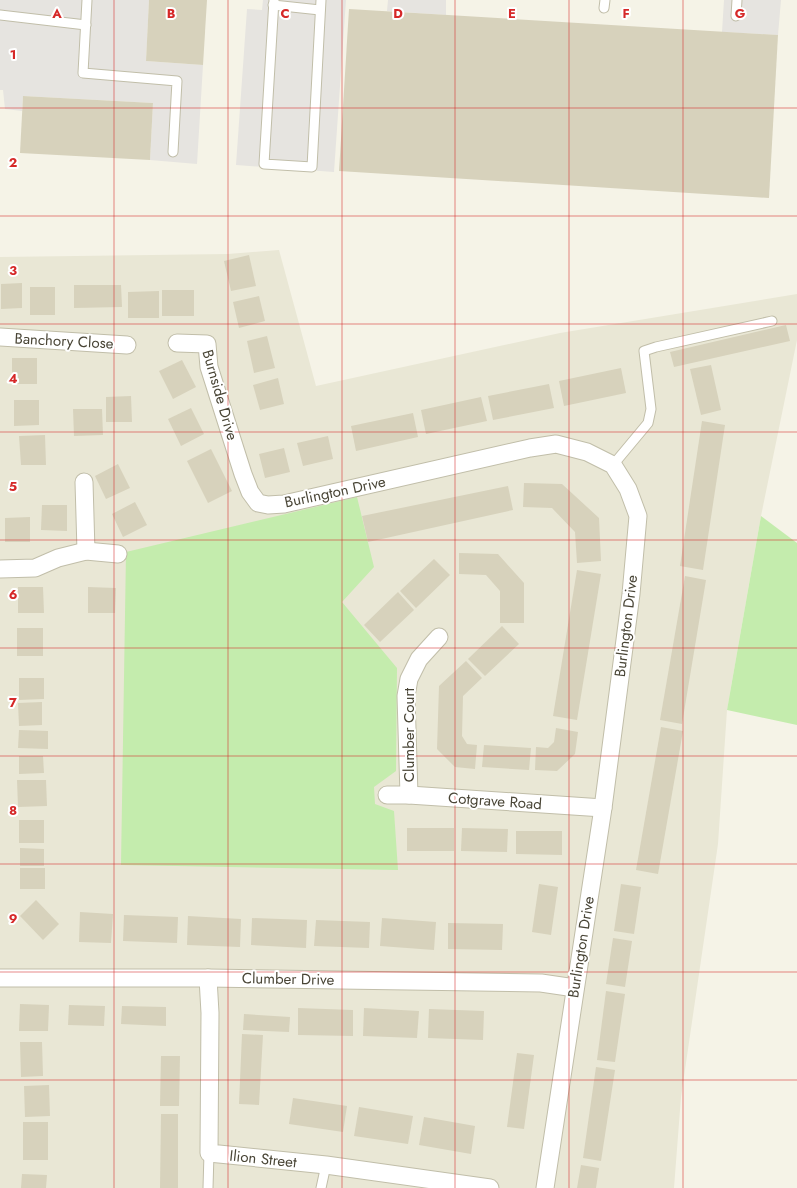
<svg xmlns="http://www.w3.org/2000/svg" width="797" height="1188" font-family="Jost,sans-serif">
<rect width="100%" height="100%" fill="#f5f3e7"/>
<path fill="#e9e7d5" d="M 279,250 L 316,386 L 560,333 L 797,294 L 797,340 L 761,516 L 727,710 L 718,844 L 681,1097 L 674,1188 L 0,1188 L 0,257 L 228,254 Z"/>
<g fill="#c4ecad">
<path d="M 357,497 L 374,567 L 342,602 L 397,668 L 396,771 L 374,787 L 375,804 L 394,811 L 398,870 L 121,865 L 126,552 Z"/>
<path d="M 761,516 L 797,543 L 797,725 L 727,710 Z"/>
</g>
<g fill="#e6e4e0">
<path d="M 0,0 L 149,0 L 146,61 L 203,65 L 197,164 L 150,160 L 153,103 L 23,96 L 22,111 L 5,109 L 3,90 L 0,90 Z"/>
<path d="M 263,0 L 346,0 L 334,172 L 236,165 L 247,9 L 262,10 Z"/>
<path d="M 388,0 L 446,0 L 446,15 L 387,11 Z"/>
<path d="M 724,0 L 781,0 L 778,35 L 722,32 Z"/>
</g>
<g fill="#d7d2bc">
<path d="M 149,0 L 207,0 L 203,65 L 146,61 Z"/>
<path d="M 349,9 L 778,35 L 769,198 L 339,171 Z"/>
<path d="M 23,96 L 153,103 L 150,160 L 20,153 Z"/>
<path d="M 249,255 L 256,286 L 231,291 L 224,261 Z"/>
<path d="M 22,283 L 22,308 L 1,309 L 1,284 Z"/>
<path d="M 74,285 L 121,285 L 122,307 L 74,308 Z"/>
<rect x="30" y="287" width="25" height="28"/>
<rect x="162" y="290" width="32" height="26"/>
<path d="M 159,291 L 159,318 L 128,318 L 128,292 Z"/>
<path d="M 259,296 L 265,321 L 239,328 L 233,302 Z"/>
<path d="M 786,325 L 790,341 L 674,367 L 670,352 Z"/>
<path d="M 267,336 L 275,368 L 254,373 L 247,341 Z"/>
<rect x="12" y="358" width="25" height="26"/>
<path d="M 182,360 L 196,387 L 173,399 L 159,371 Z"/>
<path d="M 711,365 L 721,410 L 701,415 L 690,369 Z"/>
<path d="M 621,368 L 626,393 L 564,406 L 559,381 Z"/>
<path d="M 278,378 L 284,404 L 260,410 L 253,385 Z"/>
<path d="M 549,384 L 554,408 L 493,420 L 488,396 Z"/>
<path d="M 131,396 L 132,422 L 106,422 L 106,397 Z"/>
<path d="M 481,397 L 487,421 L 426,434 L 421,410 Z"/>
<path d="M 14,400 L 39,400 L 39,425 L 14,426 Z"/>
<path d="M 191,408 L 204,434 L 181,446 L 168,419 Z"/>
<path d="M 73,409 L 102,409 L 103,435 L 74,436 Z"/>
<path d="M 413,413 L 418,437 L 356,451 L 351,426 Z"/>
<path d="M 702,421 L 725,425 L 703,570 L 680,566 Z"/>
<path d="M 45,435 L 46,465 L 21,465 L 19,436 Z"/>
<path d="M 328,436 L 333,459 L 303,466 L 297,443 Z"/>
<path d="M 284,448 L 290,472 L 265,478 L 259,454 Z"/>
<path d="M 211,449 L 232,491 L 208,503 L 187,461 Z"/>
<path d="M 118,464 L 130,488 L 106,499 L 95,476 Z"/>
<path d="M 524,483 L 562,484 L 599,518 L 601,561 L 577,563 L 575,532 L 552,508 L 523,507 Z"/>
<path d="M 508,486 L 513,510 L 368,542 L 362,516 Z"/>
<path d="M 135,502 L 147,525 L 123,537 L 112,514 Z"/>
<path d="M 42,505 L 67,505 L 67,531 L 41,530 Z"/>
<path d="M 30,517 L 30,542 L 5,542 L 5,518 Z"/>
<path d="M 459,553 L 498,554 L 524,583 L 524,623 L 500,623 L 500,591 L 486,575 L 459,574 Z"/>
<path d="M 434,559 L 450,575 L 416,608 L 400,591 Z"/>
<path d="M 577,570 L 601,574 L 577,720 L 553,716 Z"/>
<path d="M 685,576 L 706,580 L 682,724 L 660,720 Z"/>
<path d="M 18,587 L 43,587 L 44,613 L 18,613 Z"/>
<path d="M 88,587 L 116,588 L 115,613 L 88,613 Z"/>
<path d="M 398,592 L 414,610 L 380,642 L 364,625 Z"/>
<path d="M 502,626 L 519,644 L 485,676 L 468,659 Z"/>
<rect x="17" y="628" width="26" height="28"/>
<path d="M 466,661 L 482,678 L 463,696 L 462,736 L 467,744 L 477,745 L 475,769 L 455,767 L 437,749 L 439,686 Z"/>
<path d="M 19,678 L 44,678 L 44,699 L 19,700 Z"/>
<path d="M 42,702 L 42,725 L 19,726 L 18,703 Z"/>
<path d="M 661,727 L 683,731 L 658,874 L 636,870 Z"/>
<path d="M 556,728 L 578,732 L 575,754 L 557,771 L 535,770 L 536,747 L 548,748 L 554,742 Z"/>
<path d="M 19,730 L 48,731 L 48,749 L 18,748 Z"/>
<path d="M 484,745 L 531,748 L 529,770 L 482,767 Z"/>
<path d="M 19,756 L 43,756 L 44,773 L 19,774 Z"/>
<path d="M 17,780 L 46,780 L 47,806 L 18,807 Z"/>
<rect x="19" y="820" width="25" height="23"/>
<rect x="407" y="828" width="47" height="23"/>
<path d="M 462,828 L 508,829 L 507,852 L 461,851 Z"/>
<path d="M 516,831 L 562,831 L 562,855 L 516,854 Z"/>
<path d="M 20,848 L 44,849 L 44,866 L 20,866 Z"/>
<rect x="20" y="868" width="25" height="21"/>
<path d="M 539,884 L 558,887 L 551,935 L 532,932 Z"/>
<path d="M 621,884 L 641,887 L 634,934 L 614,931 Z"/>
<path d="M 36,900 L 59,924 L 43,940 L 20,916 Z"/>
<path d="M 80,912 L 113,914 L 111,943 L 79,942 Z"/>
<path d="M 124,915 L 178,917 L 177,943 L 123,941 Z"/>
<path d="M 188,916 L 241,919 L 240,947 L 187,945 Z"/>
<path d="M 252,918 L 307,920 L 306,948 L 251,945 Z"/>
<path d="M 382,918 L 436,922 L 434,950 L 380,946 Z"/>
<path d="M 316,920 L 370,922 L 369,948 L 314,946 Z"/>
<path d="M 448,923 L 503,924 L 502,950 L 448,949 Z"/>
<path d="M 613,938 L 632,941 L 625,987 L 606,984 Z"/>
<path d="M 606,991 L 625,994 L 615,1062 L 597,1060 Z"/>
<path d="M 20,1004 L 49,1005 L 48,1031 L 19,1031 Z"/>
<path d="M 69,1005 L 105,1006 L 104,1026 L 68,1025 Z"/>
<path d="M 122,1006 L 166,1007 L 166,1026 L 121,1024 Z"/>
<path d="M 298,1008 L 353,1010 L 353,1036 L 298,1035 Z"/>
<path d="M 364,1008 L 419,1011 L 417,1038 L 363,1036 Z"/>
<path d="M 429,1009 L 484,1011 L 483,1040 L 428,1038 Z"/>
<path d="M 244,1014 L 290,1017 L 289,1032 L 243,1030 Z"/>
<path d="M 242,1034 L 263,1035 L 259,1105 L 239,1104 Z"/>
<path d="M 20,1042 L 42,1042 L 43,1076 L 21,1077 Z"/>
<path d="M 517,1053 L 534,1055 L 524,1129 L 507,1127 Z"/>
<path d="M 161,1056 L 180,1056 L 179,1106 L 160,1106 Z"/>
<path d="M 596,1067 L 615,1070 L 601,1161 L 583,1158 Z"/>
<path d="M 49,1085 L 50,1116 L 25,1117 L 24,1086 Z"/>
<path d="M 293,1098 L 347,1106 L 343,1132 L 289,1124 Z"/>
<path d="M 359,1107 L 413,1116 L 408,1144 L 354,1136 Z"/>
<path d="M 161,1114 L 178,1114 L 178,1188 L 160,1188 Z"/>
<path d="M 424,1117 L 475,1126 L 471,1154 L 419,1145 Z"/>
<rect x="23" y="1122" width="25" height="38"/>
<path d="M 581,1165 L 599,1168 L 596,1188 L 577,1188 Z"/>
<path d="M 22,1174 L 47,1175 L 46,1188 L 21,1188 Z"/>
</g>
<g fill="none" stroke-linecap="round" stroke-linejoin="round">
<g stroke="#c1bea9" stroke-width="11">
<g id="lane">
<path d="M 87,0 L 83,73 L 177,81 L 173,152"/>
<path d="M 274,0 L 264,164 L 312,167 L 321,0"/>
<path d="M 273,5 L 320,10"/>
<path d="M 604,8 L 605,0"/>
<path d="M 0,15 L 86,25"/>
<path d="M 736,16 L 737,0"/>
<path d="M 613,465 L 648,423 L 651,409 L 644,351 L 656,347 L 772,321"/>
<path d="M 208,1188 L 209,1153"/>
<path d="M 321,1188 L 326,1165"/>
</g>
</g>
<g stroke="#c1bea9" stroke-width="19">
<g id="street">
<path d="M 0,337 L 127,345"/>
<path d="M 177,343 L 207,344 L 209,367 L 243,474 L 250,492 L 258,503 L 268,505 L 284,504 L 530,448 L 556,444 L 587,452 L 613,465 L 628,489 L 638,516 L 631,594 L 603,808 L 545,1188"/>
<path d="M 84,482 L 86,551"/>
<path d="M 0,569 L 35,568 L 58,558 L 86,551 L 118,554"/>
<path d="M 387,795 L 409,795 L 603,808"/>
<path d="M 409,795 L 406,696 L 409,679 L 419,659 L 439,637"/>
<path d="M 0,978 L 208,978 L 541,983 L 575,988"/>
<path d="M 208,978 L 210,1013 L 209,1153 L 326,1165 L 490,1188"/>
</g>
</g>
<use href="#lane" stroke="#fff" stroke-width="9"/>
<use href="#street" stroke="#fff" stroke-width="17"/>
</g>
<path fill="none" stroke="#d62828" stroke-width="1" stroke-opacity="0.55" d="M 114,0 L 114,1188M 228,0 L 228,1188M 342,0 L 342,1188M 455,0 L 455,1188M 569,0 L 569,1188M 683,0 L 683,1188M 0,108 L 797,108M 0,216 L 797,216M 0,324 L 797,324M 0,432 L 797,432M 0,540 L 797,540M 0,648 L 797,648M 0,756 L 797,756M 0,864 L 797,864M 0,972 L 797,972M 0,1080 L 797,1080"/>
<g text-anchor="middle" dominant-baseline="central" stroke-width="4" stroke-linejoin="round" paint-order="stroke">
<g font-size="15" fill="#494536" stroke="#fff">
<text transform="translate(64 341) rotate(3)">Banchory Close</text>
<text transform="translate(220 395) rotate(74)">Burnside Drive</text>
<text transform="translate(335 492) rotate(-12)">Burlington Drive</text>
<text transform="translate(626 626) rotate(-83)">Burlington Drive</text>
<text transform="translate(409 735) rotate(-90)">Clumber Court</text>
<text transform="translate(495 801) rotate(4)">Cotgrave Road</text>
<text transform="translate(581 947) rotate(-81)">Burlington Drive</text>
<text transform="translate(288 979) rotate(1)">Clumber Drive</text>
<text transform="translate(263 1159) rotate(6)">Ilion Street</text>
</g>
</g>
<g font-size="13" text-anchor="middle" font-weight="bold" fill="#d62828" stroke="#fff" stroke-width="4" stroke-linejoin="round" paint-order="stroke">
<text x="57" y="18">A</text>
<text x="171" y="18">B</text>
<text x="285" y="18">C</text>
<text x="398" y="18">D</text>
<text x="512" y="18">E</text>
<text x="626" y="18">F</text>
<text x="740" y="18">G</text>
<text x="13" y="59">1</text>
<text x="13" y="167">2</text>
<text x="13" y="275">3</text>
<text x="13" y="383">4</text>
<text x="13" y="491">5</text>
<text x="13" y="599">6</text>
<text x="13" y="707">7</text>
<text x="13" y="815">8</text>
<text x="13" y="923">9</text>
</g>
</svg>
